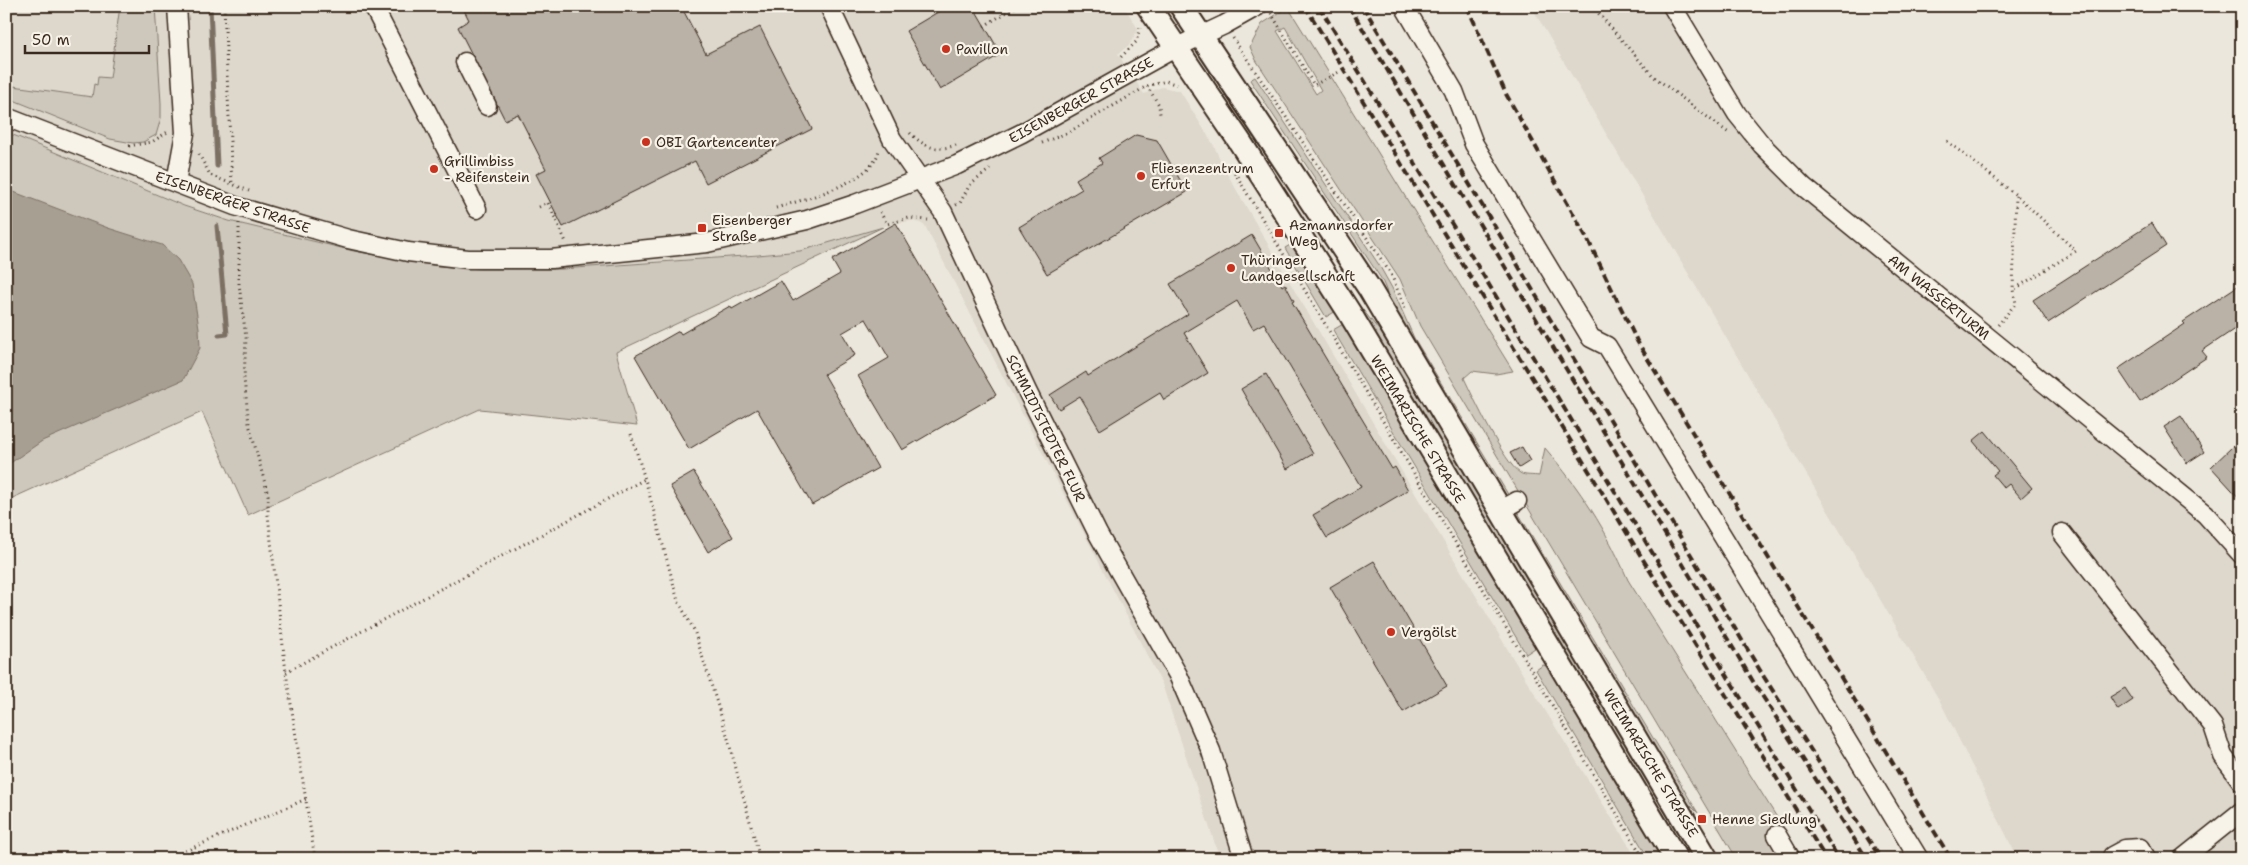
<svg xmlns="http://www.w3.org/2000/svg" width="2248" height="865" font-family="'Shantell Sans',sans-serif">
<rect width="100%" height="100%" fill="#ece7dc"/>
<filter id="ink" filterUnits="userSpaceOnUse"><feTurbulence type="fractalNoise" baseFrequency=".02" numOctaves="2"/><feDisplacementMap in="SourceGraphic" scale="10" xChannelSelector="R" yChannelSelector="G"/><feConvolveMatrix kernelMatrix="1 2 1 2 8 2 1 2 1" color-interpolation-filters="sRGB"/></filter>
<g filter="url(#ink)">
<g fill="#ddd7cc">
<path d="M 6,6 L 1124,6 L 1138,29 L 1130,44 L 1118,54 L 1144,94 L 1162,87 L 1180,91 L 1213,144 L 1225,170 L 1296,293 L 1514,660 L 1637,859 L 1220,859 L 1162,684 L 925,226 L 920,223 L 912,221 L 896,223 L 800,251 L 562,269 L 512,269 L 438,266 L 403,261 L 258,228 L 229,221 L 184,206 L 6,132 Z"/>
<path d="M 1531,6 L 1663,6 L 1714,93 L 1755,153 L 1806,201 L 2141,470 L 2194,516 L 2242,567 L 2242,859 L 2018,859 L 1941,703 Z"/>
</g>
<g fill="#cec8bc" stroke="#84796d" fill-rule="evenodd">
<path d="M 120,6 L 155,6 L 161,103 L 161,118 L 156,135 L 143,142 L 133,143 L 110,139 L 6,97 L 6,85 L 92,97 L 94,84 L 97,85 L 98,77 L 110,78 Z"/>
<path d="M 1288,7 L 1513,371 L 1496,374 L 1472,371 L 1464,378 C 1473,397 1504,463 1520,473 C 1524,476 1534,475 1539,476 L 1545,448 C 1581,490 1606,529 1628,580 L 1803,859 L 1737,859 L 1420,326 L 1400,279 L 1256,60 L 1250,47 L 1262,24 ZM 1285,27 L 1321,90 L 1316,94 L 1277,31 Z"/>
<path d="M 1255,77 L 1379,265 L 1392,288 L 1414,338 L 1509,496 L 1503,500 L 1399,322 L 1382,280 L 1250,80 Z"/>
<path d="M 1221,95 L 1359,305 L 1390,344 L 1696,859 L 1685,859 Z"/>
<path d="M 6,132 L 184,206 L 229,221 L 354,251 L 438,266 L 480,269 L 562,269 L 758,255 L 800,251 L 883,227 L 616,352 L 637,426 L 480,409 L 248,515 L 202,412 L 6,501 Z"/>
<path d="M 1292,244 L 1338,310 L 1326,317 L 1285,248 Z"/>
<path d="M 1345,323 L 1536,644 L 1535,648 L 1526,654 L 1333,330 Z"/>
<path d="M 1517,511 L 1698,813 L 1677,792 L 1512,514 Z"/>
<path d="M 1543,665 L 1549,667 L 1665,859 L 1649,859 L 1536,670 Z"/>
</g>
<path fill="#a89f93" stroke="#7c7064" d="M 6,189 L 108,228 L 162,245 L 178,260 L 192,284 L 199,328 L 200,348 L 183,380 L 42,441 L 6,466 Z"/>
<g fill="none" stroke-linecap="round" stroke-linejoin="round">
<g stroke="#7c7064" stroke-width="5">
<path d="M 210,6 L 217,166"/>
<path d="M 217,226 L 227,334 L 219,335"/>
</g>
</g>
<g fill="#bab2a7" stroke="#3b2a1e">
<path d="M 462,6 L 681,6 L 706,54 L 760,27 L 812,129 L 706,183 L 695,161 L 563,227 L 536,174 L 546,169 L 518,114 L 505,120 L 458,27 L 469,20 Z"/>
<path d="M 948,6 L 973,6 L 1001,54 L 940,90 L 906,31 Z"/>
<path d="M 1136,135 L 1157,140 L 1187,192 L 1047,274 L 1019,227 L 1082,189 L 1076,179 L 1102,163 L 1099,158 Z"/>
<path d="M 896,223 L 996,395 L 902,450 L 858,376 L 889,358 L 866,319 L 842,333 L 855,355 L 824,374 L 878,468 L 812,505 L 757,409 L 689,449 L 635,356 L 679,331 L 681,334 L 730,306 L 732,309 L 781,281 L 793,301 L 840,274 L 832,260 Z"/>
<path d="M 2152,223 L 2166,246 L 2048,323 L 2033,300 Z"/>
<path d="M 1252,235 L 1282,286 L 1285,284 L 1294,301 L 1292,302 L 1392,469 L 1395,467 L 1408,490 L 1327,538 L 1313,515 L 1361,487 L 1264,323 L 1253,329 L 1237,301 L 1184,333 L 1208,373 L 1164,400 L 1160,393 L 1100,430 L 1080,396 L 1059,409 L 1050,395 L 1086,372 L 1088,376 L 1188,314 L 1170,284 Z"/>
<path d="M 2242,283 L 2242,324 L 2202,351 L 2207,357 L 2140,402 L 2118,369 L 2185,324 L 2183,322 Z"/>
<path d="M 1266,374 L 1313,454 L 1287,469 L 1241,389 Z"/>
<path d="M 2181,416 L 2204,452 L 2187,463 L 2164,427 Z"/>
<path d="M 1985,431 L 2032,488 L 2021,498 L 2009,484 L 2004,488 L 1993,475 L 1998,471 L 1973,441 Z"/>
<path d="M 2233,446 L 2242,455 L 2242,501 L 2211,467 Z"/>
<path d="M 1522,447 L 1530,461 L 1519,468 L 1510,453 Z"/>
<path d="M 694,472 L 733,537 L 708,552 L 670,486 Z"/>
<path d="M 1374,561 L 1447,686 L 1403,712 L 1330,587 Z"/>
<path d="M 2125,688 L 2133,700 L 2118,710 L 2110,697 Z"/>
</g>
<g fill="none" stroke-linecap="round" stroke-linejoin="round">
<g stroke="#3b2a1e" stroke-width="21">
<g id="minor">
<path d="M 373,6 L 477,209"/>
<path d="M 829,6 L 892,139 L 943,212 L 1027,391 L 1098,534 L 1178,675 L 1211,751 L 1244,859"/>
<path d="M 1404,6 L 1454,91 L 1474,144 L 1591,338 L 1607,346 L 1919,859"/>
<path d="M 1672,6 L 1737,114 L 1762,145 L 1804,187 L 2205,514 L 2242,555"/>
<path d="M 465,62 L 487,106"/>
<path d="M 6,117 L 235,206 L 348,239 L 408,252 L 468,259 L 551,259 L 707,243 L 807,220 L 855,204 L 957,165 L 1022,133 L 1175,48 L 1224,25 L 1258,6"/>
<path d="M 176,182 L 185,133 L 177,6"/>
<path d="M 1501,510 L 1517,501"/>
<path d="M 2062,533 L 2213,726 L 2223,756 L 2242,782"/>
<path d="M 1777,835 L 1791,859"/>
<path d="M 2112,856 L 2125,849 L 2140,848 L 2147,859"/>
<path d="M 2182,859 L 2242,811"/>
</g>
</g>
<g stroke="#3b2a1e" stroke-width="26">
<g id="major">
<path d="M 1148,6 L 1240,142 L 1349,312 L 1676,859"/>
<path d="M 1181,6 L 1369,288 L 1707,859"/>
</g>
</g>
<g stroke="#3b2a1e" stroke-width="3" stroke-dasharray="1 4" stroke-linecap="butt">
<path d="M 224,6 L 232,185"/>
<path d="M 1592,6 L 1653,76 L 1730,134"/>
<path d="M 1271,13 L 1314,85 L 1339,72"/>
<path d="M 984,26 L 1017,6"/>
<path d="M 1233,38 L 1391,274 L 1406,311"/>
<path d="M 1121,57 L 1136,42 L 1140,27"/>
<path d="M 1147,86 L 1159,105 L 1160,114"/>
<path d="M 910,133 C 925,147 935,152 956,145"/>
<path d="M 1947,141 L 2016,195 L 2076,251 L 2013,290"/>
<path d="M 1042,143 L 1069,132 L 1147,86 L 1166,81 L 1180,86"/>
<path d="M 129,146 L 152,142 L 169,131"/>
<path d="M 199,154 L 210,175 L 249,191"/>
<path d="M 1232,168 L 1644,859"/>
<path d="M 956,205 L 960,203 L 969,186 L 990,169"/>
<path d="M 539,207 L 548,203 L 566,242"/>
<path d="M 776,208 C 804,199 873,183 879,150"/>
<path d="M 880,212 L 887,224 L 909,218 L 928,220"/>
<path d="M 239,223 L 239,284 L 246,338 L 244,379 L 249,424 L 268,495 L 268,515 L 286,672 L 315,859"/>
<path d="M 1998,325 L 2016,303 L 2013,290 L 2016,195"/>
<path d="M 631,434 L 647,486 L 678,601 L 694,630 L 727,735 L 760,859"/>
<path d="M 286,672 L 645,479"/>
<path d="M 167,859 L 306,799"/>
</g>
<use href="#minor" stroke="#f7f3e8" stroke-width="18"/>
<use href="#major" stroke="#f7f3e8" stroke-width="22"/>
<g stroke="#3b2a1e" stroke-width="4" stroke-dasharray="8 4" stroke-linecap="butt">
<path d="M 1305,6 L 1826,859"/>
<path d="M 1319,6 L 1839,859"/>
<path d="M 1349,6 L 1754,683 L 1867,859"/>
<path d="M 1363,6 L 1764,677 L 1881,859"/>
<path d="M 1467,6 L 1506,94 L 1588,240 L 1637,341 L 1951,859"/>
</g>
</g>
</g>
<g fill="#c8321e" stroke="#f7f3e8" stroke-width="2">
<circle cx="946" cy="49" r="5"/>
<circle cx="646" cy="142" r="5"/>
<circle cx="434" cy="169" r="5"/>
<circle cx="1141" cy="176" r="5"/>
<rect x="697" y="223" width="10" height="10" rx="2.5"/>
<rect x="1274" y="228" width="10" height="10" rx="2.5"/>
<circle cx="1231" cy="268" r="5"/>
<circle cx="1391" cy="632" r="5"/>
<rect x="1697" y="814" width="10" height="10" rx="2.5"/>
</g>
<g text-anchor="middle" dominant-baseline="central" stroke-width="4.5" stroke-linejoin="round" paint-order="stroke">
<g font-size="14" fill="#3b2a1e" stroke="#f7f3e8" text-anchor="start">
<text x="956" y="49">Pavillon</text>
<text x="656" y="142">OBI Gartencenter</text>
<text x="444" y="161">Grillimbiss<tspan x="444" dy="16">- Reifenstein</tspan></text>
<text x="1151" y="168">Fliesenzentrum<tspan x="1151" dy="16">Erfurt</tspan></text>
<text x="712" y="220">Eisenberger<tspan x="712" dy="16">Straße</tspan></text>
<text x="1289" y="225">Azmannsdorfer<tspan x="1289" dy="16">Weg</tspan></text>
<text x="1241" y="260">Thüringer<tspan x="1241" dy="16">Landgesellschaft</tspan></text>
<text x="1401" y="632">Vergölst</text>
<text x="1712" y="819">Henne Siedlung</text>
</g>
<g font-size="14" fill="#3b2a1e" stroke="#f7f3e8">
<text transform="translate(1081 100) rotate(-29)">EISENBERGER STRASSE</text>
<text transform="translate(233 202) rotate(19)">EISENBERGER STRASSE</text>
<text transform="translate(1939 297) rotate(39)">AM WASSERTURM</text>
<text transform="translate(1046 428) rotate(64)">SCHMIDTSTEDTER FLUR</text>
<text transform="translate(1418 429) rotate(59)">WEIMARISCHE STRASSE</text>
<text transform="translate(1651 763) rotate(59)">WEIMARISCHE STRASSE</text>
</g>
</g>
<rect width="2248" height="865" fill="none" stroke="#f7f3e8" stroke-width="25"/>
<rect x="12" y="12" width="2223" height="840" fill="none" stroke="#3b2a1e" stroke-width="2" filter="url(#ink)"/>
<path d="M25 45v8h124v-8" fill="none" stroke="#3b2a1e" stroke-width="2.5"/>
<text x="32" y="45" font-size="15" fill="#3b2a1e" stroke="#f7f3e8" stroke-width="4" paint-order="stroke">50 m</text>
</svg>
